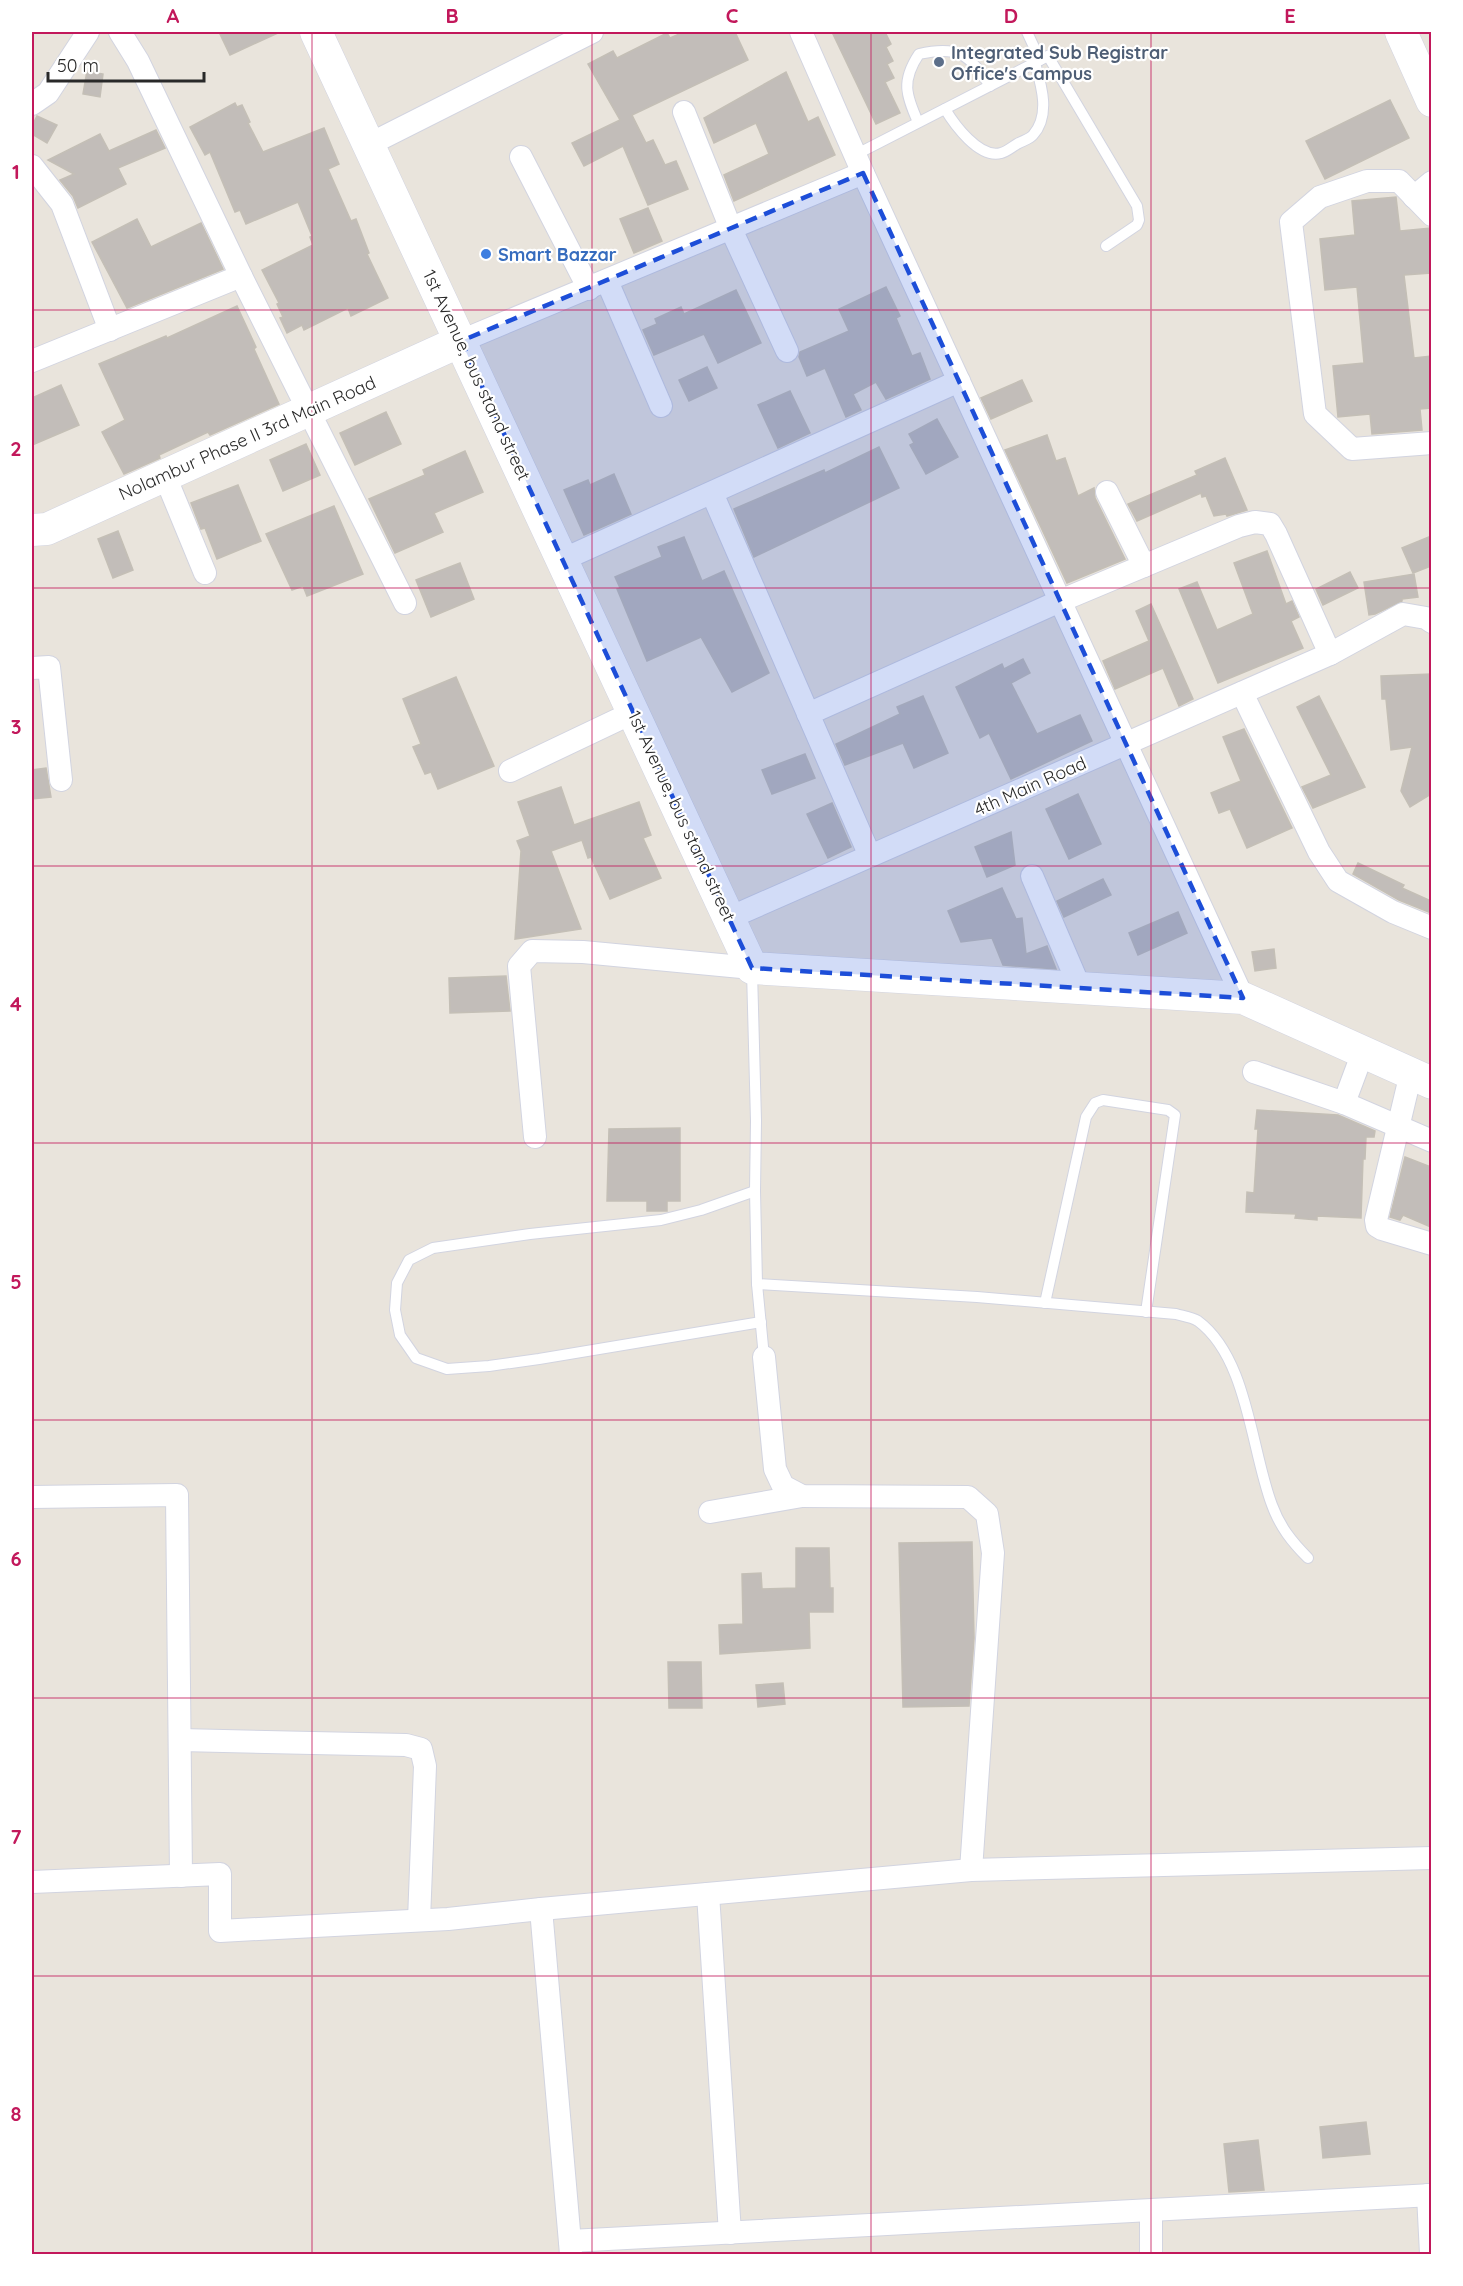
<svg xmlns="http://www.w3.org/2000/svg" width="1463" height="2286" font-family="Quicksand,sans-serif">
<rect width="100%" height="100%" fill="#e9e4dc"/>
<g fill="#c2bdb9" stroke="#c4bfb6" stroke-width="1.5">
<path d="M 219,32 L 280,32 L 230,55 Z"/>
<path d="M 684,32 L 735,32 L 748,60 L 632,115 L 646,143 L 653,140 L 665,165 L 676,161 L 688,189 L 648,205 L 623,146 L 584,166 L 572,143 L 620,120 L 588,64 L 613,51 L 617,58 L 667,33 L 670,38 Z"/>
<path d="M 832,32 L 885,32 L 891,44 L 886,47 L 893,61 L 887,64 L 894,78 L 885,82 L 900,113 L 876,124 Z"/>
<path d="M 87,71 L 103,74 L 100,97 L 83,94 Z"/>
<path d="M 786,72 L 808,122 L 818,117 L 835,155 L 734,201 L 724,175 L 769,154 L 756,123 L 714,143 L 704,118 Z"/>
<path d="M 1390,100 L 1409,138 L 1325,179 L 1306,141 Z"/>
<path d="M 235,103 L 237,107 L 242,105 L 250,122 L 248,123 L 263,152 L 324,128 L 339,164 L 328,169 L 351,221 L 356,219 L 369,253 L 367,254 L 388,298 L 351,316 L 348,308 L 304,330 L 302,325 L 287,333 L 280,318 L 283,317 L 277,304 L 279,303 L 262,270 L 313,245 L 310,237 L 312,236 L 298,202 L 246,224 L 240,210 L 235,212 L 210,152 L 205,155 L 190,127 Z"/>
<path d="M 37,116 L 57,125 L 47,143 L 32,134 L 32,126 Z"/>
<path d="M 156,130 L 165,148 L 118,168 L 126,184 L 78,208 L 73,196 L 60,180 L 74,174 L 48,160 L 100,134 L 109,151 Z"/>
<path d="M 1396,197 L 1400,231 L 1431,228 L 1431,273 L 1404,275 L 1414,358 L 1431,356 L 1431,408 L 1420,409 L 1422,430 L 1372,434 L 1370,414 L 1338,417 L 1333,366 L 1364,363 L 1357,287 L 1325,290 L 1320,239 L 1355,235 L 1352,201 Z"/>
<path d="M 648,208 L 662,241 L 634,253 L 620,219 Z"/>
<path d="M 137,219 L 151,247 L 201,223 L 223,269 L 127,308 L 92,242 Z"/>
<path d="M 886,287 L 900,316 L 896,318 L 912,356 L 920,353 L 930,379 L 886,399 L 876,382 L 853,394 L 861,410 L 846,417 L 825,368 L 807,376 L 799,357 L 800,352 L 849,331 L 839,309 Z"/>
<path d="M 736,290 L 761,343 L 718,363 L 704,334 L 654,355 L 643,330 L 657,324 L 655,319 L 681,307 L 684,314 Z"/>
<path d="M 237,306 L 256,347 L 254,349 L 279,404 L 210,435 L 208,432 L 159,455 L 160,458 L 124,474 L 102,432 L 125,420 L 99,364 L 166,336 L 167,338 Z"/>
<path d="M 707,367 L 717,388 L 689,401 L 679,380 Z"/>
<path d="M 1022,380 L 1032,401 L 991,419 L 981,398 Z"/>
<path d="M 61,385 L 79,425 L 32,445 L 32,398 Z"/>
<path d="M 790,391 L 810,433 L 778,448 L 758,405 Z"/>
<path d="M 386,412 L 401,444 L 355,465 L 340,433 Z"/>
<path d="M 937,419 L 958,457 L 926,474 L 910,445 L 914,443 L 909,434 Z"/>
<path d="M 1047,435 L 1056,461 L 1065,458 L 1078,496 L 1094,488 L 1095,498 L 1125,559 L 1067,583 L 1005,450 Z"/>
<path d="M 306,444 L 320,475 L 283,491 L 270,460 Z"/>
<path d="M 879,447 L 899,488 L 754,557 L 734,509 L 824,470 L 825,473 Z"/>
<path d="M 465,451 L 483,492 L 434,513 L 443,532 L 395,553 L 369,499 L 425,475 L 423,470 Z"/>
<path d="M 1225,458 L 1247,510 L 1227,516 L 1226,514 L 1214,516 L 1206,496 L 1202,497 L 1201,493 L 1137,521 L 1128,504 L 1197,475 L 1195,471 Z"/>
<path d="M 614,474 L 631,514 L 584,535 L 564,490 L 588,480 L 590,485 Z"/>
<path d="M 238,485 L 261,541 L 217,559 L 205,528 L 201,529 L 191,503 Z"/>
<path d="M 334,506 L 363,574 L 307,596 L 303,586 L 292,590 L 266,534 Z"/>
<path d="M 118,531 L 133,570 L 113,578 L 98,539 Z"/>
<path d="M 1431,536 L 1431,566 L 1413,573 L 1402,548 Z"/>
<path d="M 684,537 L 702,581 L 724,571 L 769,673 L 732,692 L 701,637 L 647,661 L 617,589 L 620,588 L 615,577 L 662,557 L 658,547 Z"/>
<path d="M 1267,551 L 1286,604 L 1292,601 L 1299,617 L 1291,621 L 1303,648 L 1218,683 L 1179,589 L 1197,582 L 1217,630 L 1253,614 L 1234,563 Z"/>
<path d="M 460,563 L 474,599 L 431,617 L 416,580 Z"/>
<path d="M 1350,572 L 1358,588 L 1323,605 L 1316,589 Z"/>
<path d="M 1414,574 L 1418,597 L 1402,599 L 1402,601 L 1375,614 L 1369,615 L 1364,582 Z"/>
<path d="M 1151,604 L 1193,699 L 1179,706 L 1163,668 L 1115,689 L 1103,661 L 1149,641 L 1136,611 Z"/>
<path d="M 1023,659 L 1030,673 L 1011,683 L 1037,734 L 1080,715 L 1092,741 L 1011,779 L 989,733 L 980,738 L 956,687 L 1002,664 L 1004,669 Z"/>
<path d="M 1431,674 L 1431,794 L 1410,807 L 1401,791 L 1412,747 L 1391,750 L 1386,699 L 1382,699 L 1381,676 Z"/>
<path d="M 456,677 L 494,766 L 438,789 L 431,772 L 425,774 L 413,747 L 421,744 L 403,699 Z"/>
<path d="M 923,696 L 948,753 L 914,768 L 903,743 L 845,765 L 836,744 L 900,714 L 897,707 Z"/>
<path d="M 1319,696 L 1365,787 L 1313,808 L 1302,787 L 1331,775 L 1297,707 Z"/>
<path d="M 1244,729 L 1292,828 L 1247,848 L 1230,809 L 1219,813 L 1211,793 L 1241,781 L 1223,737 Z"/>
<path d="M 805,754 L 815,778 L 772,794 L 762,770 Z"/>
<path d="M 46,768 L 51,797 L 32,799 L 32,770 Z"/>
<path d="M 561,787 L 574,825 L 639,802 L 651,835 L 643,838 L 661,878 L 610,899 L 591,857 L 588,858 L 582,840 L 551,851 L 581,929 L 515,939 L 521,851 L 517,841 L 530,836 L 518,802 Z"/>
<path d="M 1078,794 L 1101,844 L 1069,859 L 1046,809 Z"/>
<path d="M 832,803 L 851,847 L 828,858 L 807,814 Z"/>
<path d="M 1011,832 L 1015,865 L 987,877 L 975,847 Z"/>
<path d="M 1358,863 L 1404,885 L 1402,888 L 1431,901 L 1431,913 L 1399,900 L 1353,874 Z"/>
<path d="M 1103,879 L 1111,895 L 1064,917 L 1057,901 Z"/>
<path d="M 1002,888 L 1016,919 L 1022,918 L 1026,954 L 1047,946 L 1056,969 L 1003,965 L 992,938 L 961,942 L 948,911 Z"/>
<path d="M 1178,912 L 1187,933 L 1138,955 L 1129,933 Z"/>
<path d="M 1274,949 L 1276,968 L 1255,971 L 1252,952 Z"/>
<path d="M 506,976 L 510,1011 L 450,1013 L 449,978 Z"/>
<path d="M 1257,1110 L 1338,1115 L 1375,1131 L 1374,1137 L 1366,1137 L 1365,1159 L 1363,1159 L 1361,1218 L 1317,1216 L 1317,1220 L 1295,1218 L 1296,1214 L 1246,1212 L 1247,1192 L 1254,1193 L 1258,1129 L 1255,1129 Z"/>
<path d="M 680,1128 L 680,1201 L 667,1201 L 667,1211 L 647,1211 L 647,1201 L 607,1201 L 609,1129 Z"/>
<path d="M 1405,1157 L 1431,1167 L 1431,1227 L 1403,1215 L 1400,1220 L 1390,1217 Z"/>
<path d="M 972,1542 L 974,1638 L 969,1706 L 903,1707 L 899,1543 Z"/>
<path d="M 796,1548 L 829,1548 L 830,1588 L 833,1588 L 833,1612 L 809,1612 L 810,1648 L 720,1654 L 719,1625 L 743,1624 L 742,1574 L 761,1573 L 762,1589 L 796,1588 Z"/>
<path d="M 668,1662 L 701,1662 L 702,1708 L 669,1708 Z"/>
<path d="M 783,1683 L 785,1704 L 758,1707 L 756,1685 Z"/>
<path d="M 1366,2122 L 1370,2154 L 1323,2158 L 1320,2127 Z"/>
<path d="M 1258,2140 L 1264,2190 L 1229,2192 L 1224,2144 Z"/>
</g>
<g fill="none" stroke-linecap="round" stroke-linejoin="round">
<g stroke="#d2d4e0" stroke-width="12">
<g id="lane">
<path d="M 1027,32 L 1040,60"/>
<path d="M 1048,56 L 1137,206 L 1139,220 L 1137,225 L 1106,246"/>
<path d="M 945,109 C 954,124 979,159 1001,153 C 1006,152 1012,147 1017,144 C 1022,141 1030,139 1033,135 C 1051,115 1041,84 1035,63"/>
<path d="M 918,122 C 906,95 901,81 919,54 C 958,45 969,54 990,86"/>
<path d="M 855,155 L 1050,55"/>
<path d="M 752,971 L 756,1121 L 755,1191 L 701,1210 L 661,1220 L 530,1234 L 433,1248 L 409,1260 L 397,1283 L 395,1310 L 400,1335 L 416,1358 L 447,1369 L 489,1366 L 539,1359 L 761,1322"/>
<path d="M 755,1191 L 757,1284 L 764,1357"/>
<path d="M 757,1284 L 977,1297 L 1176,1314 C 1183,1316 1192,1317 1198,1321 C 1248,1358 1251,1450 1272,1505 C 1280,1527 1292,1542 1308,1558"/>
<path d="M 1045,1303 L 1086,1117 L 1095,1103 L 1103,1100 L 1168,1110 L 1175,1115 L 1146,1312"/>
</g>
</g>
<g stroke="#d2d4e0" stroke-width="24">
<g id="street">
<path d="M 120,32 L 138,61 L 241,276 L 405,603"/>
<path d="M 801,32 L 863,173 L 1243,998"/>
<path d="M 32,104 L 48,93 L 88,32"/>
<path d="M 684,112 L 731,229 L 787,351"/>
<path d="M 370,144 L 592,32"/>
<path d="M 521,157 L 589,289"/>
<path d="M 32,166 L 62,204 L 110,330"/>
<path d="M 1414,197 L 1432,182"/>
<path d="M 1432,215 L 1399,181 L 1367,181 L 1320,197 L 1291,222 L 1315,414 L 1352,449 L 1432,443"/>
<path d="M 607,281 L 661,406"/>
<path d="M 461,341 L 863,173"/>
<path d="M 32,361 L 241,276"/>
<path d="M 165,476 L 205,573"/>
<path d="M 1107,492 L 1144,566"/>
<path d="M 712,493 L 870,856"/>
<path d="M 564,559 L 959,381"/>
<path d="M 32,668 L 49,667 L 61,780"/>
<path d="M 1242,693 L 1319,852 L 1338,881 L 1393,912 L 1432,928"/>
<path d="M 808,714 L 1060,601 L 1239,526 L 1255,522 L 1270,524 L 1276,534 L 1330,654"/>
<path d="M 510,771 L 634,712"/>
<path d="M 1032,876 L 1080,988"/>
<path d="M 729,918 L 1330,654 L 1403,614 L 1426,618 L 1432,622"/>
<path d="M 1363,1052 L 1344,1103 L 1432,1141"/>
<path d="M 1254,1072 L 1344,1103"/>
<path d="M 1411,1073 L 1376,1220 L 1377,1226 L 1382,1229 L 1432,1244"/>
<path d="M 535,1137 L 519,966 L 532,951 L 583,952 L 752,968"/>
<path d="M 764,1357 L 775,1469 L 783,1486 L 802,1496 L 968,1497 L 987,1514 L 993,1553 L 971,1870"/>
<path d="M 32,1497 L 177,1495 L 181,1876"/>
<path d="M 710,1512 L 802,1496"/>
<path d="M 180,1740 L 406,1745 L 421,1749 L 425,1766 L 419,1920"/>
<path d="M 32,1882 L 220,1874 L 220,1931 L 448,1919 L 541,1909 L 971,1870 L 1432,1858"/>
<path d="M 708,1894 L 730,2233"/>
<path d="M 541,1909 L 571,2254"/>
<path d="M 1428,2195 L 1431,2254"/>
<path d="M 570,2241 L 1432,2195"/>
<path d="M 1151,2254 L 1151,2211"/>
</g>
</g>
<g stroke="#d2d4e0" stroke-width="33">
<g id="secondary">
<path d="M 316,32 L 752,968 L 1243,998 L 1432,1083"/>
<path d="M 1401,32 L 1432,101"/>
<path d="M 32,530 L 47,529 L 461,341"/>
</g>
</g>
<use href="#lane" stroke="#fff" stroke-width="10"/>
<use href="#street" stroke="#fff" stroke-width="22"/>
<use href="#secondary" stroke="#fff" stroke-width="32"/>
</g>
<path fill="#1d4ed8" fill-opacity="0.2" stroke="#1d4ed8" stroke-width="4.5" stroke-dasharray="12 8" stroke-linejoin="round" d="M 863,173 L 1243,998 L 752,968 L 461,341 Z"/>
<path fill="none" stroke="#c2185b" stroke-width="1.5" stroke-opacity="0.55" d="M 312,32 L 312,2254M 592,32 L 592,2254M 871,32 L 871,2254M 1151,32 L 1151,2254M 32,310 L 1432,310M 32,588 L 1432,588M 32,866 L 1432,866M 32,1143 L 1432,1143M 32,1420 L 1432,1420M 32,1698 L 1432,1698M 32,1976 L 1432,1976"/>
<circle fill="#5c6f8a" stroke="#fff" stroke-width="2" cx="939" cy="62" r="6"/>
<circle fill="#3f7fe0" stroke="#fff" stroke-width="2" cx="486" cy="254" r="6"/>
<g text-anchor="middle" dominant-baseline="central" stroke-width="4.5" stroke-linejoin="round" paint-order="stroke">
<g font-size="18" font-weight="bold" fill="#4e5e75" stroke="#fff" text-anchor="start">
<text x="951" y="52">Integrated Sub Registrar<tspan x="951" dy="21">Office's Campus</tspan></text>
</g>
<g font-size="18" font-weight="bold" fill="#366cbe" stroke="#fff" text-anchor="start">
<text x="498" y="254">Smart Bazzar</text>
</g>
<g font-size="18" fill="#292929" stroke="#fff">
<text transform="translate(477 375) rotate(65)">1st Avenue, bus stand street</text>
<text transform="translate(247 438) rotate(-24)">Nolambur Phase II 3rd Main Road</text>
<text transform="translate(1030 786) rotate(-24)">4th Main Road</text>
<text transform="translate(682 816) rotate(65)">1st Avenue, bus stand street</text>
</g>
</g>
<rect width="1463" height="2286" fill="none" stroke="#ffffff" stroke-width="66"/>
<path d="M48 72v9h156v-9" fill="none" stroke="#292929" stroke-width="3"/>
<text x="57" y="72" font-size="18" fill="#292929" stroke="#ffffff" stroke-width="4.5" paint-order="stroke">50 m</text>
<rect x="33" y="33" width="1397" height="2220" fill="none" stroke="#c2185b" stroke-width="2"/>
<g font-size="20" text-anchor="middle" font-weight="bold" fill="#c2185b">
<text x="173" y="23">A</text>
<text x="452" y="23">B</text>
<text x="732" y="23">C</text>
<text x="1011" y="23">D</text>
<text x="1290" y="23">E</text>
<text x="16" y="179">1</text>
<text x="16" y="456">2</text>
<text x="16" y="734">3</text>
<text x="16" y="1011">4</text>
<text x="16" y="1289">5</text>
<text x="16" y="1566">6</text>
<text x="16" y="1844">7</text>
<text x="16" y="2121">8</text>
</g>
</svg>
